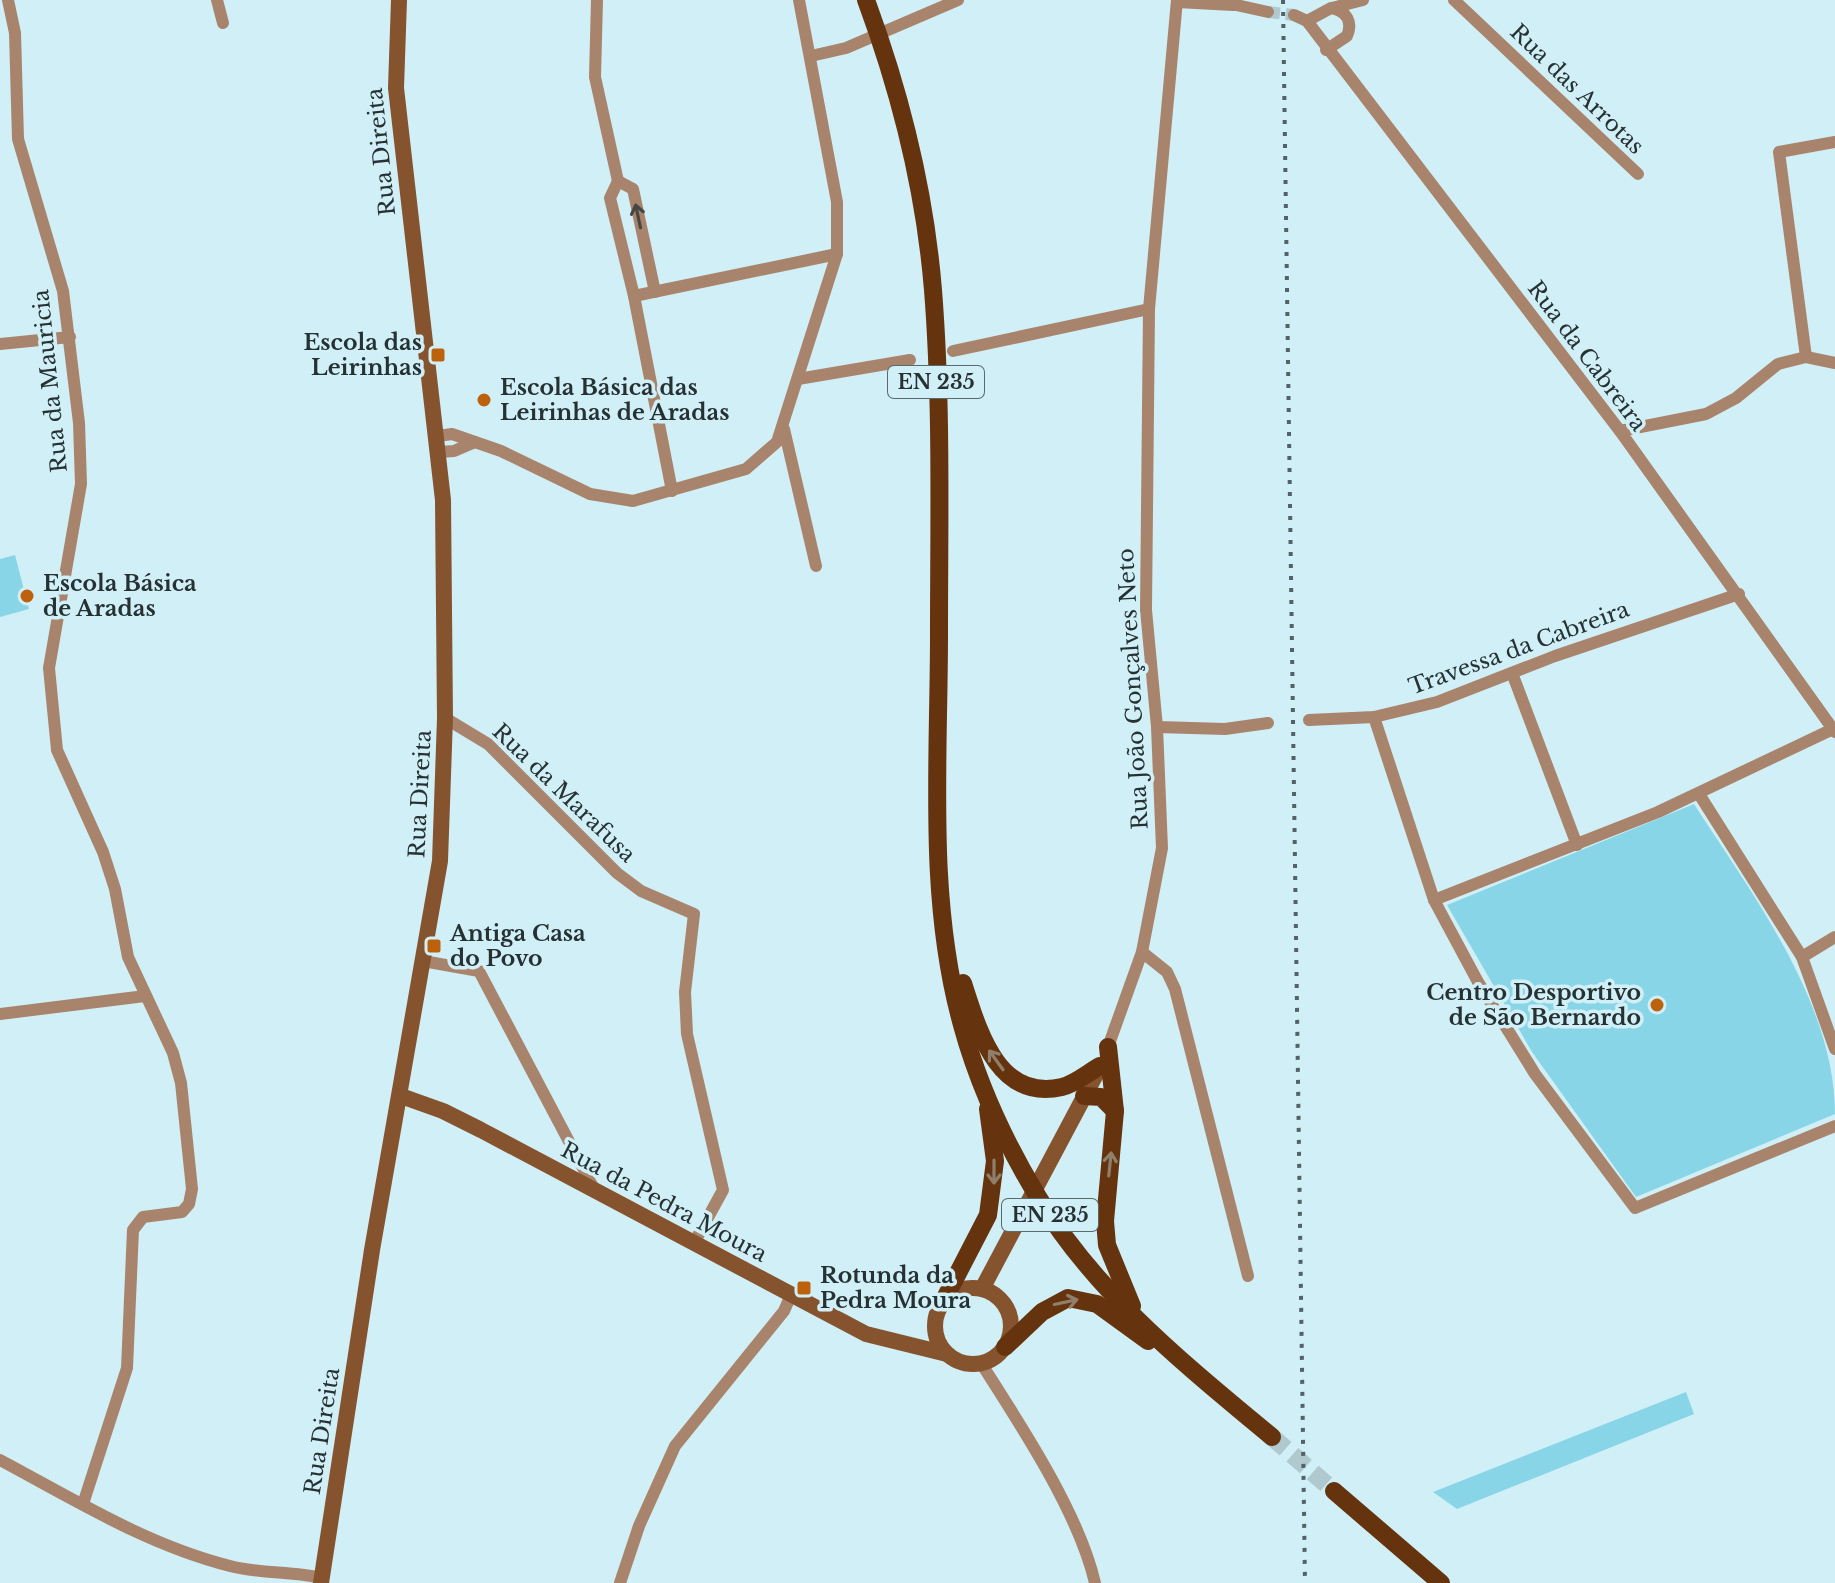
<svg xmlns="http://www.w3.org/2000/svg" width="1835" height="1583" font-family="'Libre Baskerville',serif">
<rect width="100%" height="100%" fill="#d1eff6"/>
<g fill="#89d5e8">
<path d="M 15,555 L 29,609 L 0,617 L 0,559 Z"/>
<path d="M 1694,804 C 1752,894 1835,1003 1835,1114 L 1636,1197 L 1532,1052 L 1447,905 Z"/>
<path d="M 1686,1392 L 1694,1414 L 1457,1509 L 1433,1492 Z"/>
</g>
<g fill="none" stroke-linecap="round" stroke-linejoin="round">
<path stroke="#afc9cf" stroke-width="12" stroke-dasharray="12 6" stroke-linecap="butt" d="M 1268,12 L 1294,15"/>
<path stroke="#afc9cf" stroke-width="18" stroke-dasharray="18 9" stroke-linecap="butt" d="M 1272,1437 L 1334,1491"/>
<g stroke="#a8846c" stroke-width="12">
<path d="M 8,0 L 15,33 L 18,139 L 63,291 L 79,423 L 81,484 L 49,668 L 57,750 L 103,852 L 115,889 L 128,957 L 173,1053 L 181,1083 L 192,1189 L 189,1204 L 182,1212 L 143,1217 L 133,1230 L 127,1368 L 83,1504"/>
<path d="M 217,0 L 223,23"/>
<path d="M 597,0 L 595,77 L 618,181"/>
<path d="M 1454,0 L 1638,174"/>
<path d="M 1177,2 L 1233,5"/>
<path d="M 1227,3 L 1268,12"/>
<path d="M 1332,8 L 1363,0"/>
<path d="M 1294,15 L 1307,21 L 1620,431 L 1835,732"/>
<path d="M 1307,21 L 1331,8 C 1347,11 1353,22 1347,36 L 1326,50"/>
<path d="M 811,56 L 846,48 L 958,0"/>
<path d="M 655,292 L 633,189 L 618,181 L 610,198 L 634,296 L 672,491"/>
<path d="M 634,296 L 837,254"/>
<path d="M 0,344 L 70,337"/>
<path d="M 953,351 L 1149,309"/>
<path d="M 1806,357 L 1779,152 L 1835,142"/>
<path d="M 798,379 L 910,360"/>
<path d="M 784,429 L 816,566"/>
<path d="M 1620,431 L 1706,414 L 1736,398 L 1778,364 L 1806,357 L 1835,363"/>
<path d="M 438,436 L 452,434 L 501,451 L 590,494 L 633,501 L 746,469 L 777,442 L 837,254 L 837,202 L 799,0"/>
<path d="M 439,452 L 454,451 L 475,442"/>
<path d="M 1512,673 L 1577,845"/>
<path d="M 1374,717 L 1434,900 L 1478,982 L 1535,1074 L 1635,1208 L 1835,1126"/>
<path d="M 445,718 L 488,744 L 617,873 L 641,891 L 694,914 L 685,992 L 687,1034 L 723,1190 L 694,1243"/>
<path d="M 1309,720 L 1374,717 L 1437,702 L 1555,656 L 1739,594"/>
<path d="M 1157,727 L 1225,729 L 1268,723"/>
<path d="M 1699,794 L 1802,957 L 1835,1049"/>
<path d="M 1434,900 L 1658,812 L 1833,729"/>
<path d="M 1142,952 L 1167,972 L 1175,989 L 1248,1276"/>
<path d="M 1802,957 L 1835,937"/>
<path d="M 423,961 L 479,971 L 593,1187"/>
<path d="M 0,1014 L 145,996"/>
<path d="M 1108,1047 L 1142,952 L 1162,848 L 1157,727 L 1146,610 L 1149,309 L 1177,0"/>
<path d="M 981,1363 C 1020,1424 1079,1513 1095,1583"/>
<path d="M 0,1460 C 75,1500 147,1545 230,1566 C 259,1574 292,1571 322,1578"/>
<path d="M 620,1583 L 639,1526 L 675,1446 L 784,1311 L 791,1295"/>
</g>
<g stroke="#86532f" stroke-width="16">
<path d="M 401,1096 L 443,1111 L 481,1130 L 866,1334 L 947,1354"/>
<circle cx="973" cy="1326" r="38"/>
<path d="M 982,1289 L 1101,1065"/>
<path d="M 321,1583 L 372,1250 L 440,861 L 445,718 L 443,500 L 396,88 L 399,0"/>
</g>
<g stroke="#65340e" stroke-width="18">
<path d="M 866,0 C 900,92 925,192 933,290 C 942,404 939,520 939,635 C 939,763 927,900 962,1025 C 978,1084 1006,1144 1038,1197 C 1095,1293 1187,1366 1272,1437"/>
<path d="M 963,983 C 978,1029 997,1102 1062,1087 C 1075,1084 1089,1072 1100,1066"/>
<path d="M 1108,1047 L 1115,1111 L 1105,1221 L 1107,1245 L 1132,1306"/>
<path d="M 1084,1096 L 1101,1097 L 1115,1111"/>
<path d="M 943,1302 L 988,1215 L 995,1161 L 988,1109"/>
<path d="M 1005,1347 L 1042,1312 L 1068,1298 L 1097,1304 L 1148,1341"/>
<path d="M 1334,1491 L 1441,1583"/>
</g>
<path stroke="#526266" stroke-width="4" stroke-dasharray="4 8" stroke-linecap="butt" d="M 1283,0 L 1305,1583"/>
</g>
<defs><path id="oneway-shaft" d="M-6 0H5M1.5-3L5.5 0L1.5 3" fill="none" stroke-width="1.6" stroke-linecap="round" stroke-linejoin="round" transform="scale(2)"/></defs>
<use stroke="#464642" href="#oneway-shaft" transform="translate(638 216) rotate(-102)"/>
<g stroke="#907f6b">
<use href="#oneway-shaft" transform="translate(996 1060) rotate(-126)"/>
<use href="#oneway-shaft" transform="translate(1110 1164) rotate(-84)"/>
<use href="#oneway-shaft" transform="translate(994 1172) rotate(90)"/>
<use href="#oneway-shaft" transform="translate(1066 1302) rotate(-12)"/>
</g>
<g fill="#bd610d" stroke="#d1eff6" stroke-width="3">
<rect x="430" y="347" width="16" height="16" rx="4"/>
<circle cx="484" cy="400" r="8"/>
<circle cx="27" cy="596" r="8"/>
<rect x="426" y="938" width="16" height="16" rx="4"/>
<circle cx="1657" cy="1005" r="8"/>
<rect x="796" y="1280" width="16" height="16" rx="4"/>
</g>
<g text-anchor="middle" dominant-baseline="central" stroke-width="7" stroke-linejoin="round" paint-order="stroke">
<g fill="#d1eff6" stroke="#596a6e" stroke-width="2">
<rect x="888" y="366" width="96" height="32" rx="6"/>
<rect x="1002" y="1199" width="96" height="32" rx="6"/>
</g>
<g font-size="20" font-weight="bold" fill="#263134">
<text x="936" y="382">EN 235</text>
<text x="1050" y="1215">EN 235</text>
</g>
<g font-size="22" fill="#263134" stroke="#d1eff6">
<text transform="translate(1577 89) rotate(44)">Rua das Arrotas</text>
<text transform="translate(381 152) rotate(-96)">Rua Direita</text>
<text transform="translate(1587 356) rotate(53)">Rua da Cabreira</text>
<text transform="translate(50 381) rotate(-96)">Rua da Mauricia</text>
<text transform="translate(1519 648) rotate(-20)">Travessa da Cabreira</text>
<text transform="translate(1133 689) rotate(-93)">Rua João Gonçalves Neto</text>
<text transform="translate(564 793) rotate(44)">Rua da Marafusa</text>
<text transform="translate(420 794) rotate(-87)">Rua Direita</text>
<text transform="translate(664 1202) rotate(28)">Rua da Pedra Moura</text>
<text transform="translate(322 1431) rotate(-81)">Rua Direita</text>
</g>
<g font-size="22" font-weight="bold" fill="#263134" stroke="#d1eff6" text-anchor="start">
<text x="422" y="342" text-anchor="end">Escola das<tspan x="422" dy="25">Leirinhas</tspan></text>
<text x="500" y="387">Escola Básica das<tspan x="500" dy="25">Leirinhas de Aradas</tspan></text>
<text x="43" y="583">Escola Básica<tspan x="43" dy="25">de Aradas</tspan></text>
<text x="450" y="933">Antiga Casa<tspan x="450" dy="25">do Povo</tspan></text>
<text x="1641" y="992" text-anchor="end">Centro Desportivo<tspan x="1641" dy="25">de São Bernardo</tspan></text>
<text x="820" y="1275">Rotunda da<tspan x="820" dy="25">Pedra Moura</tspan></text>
</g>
</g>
</svg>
